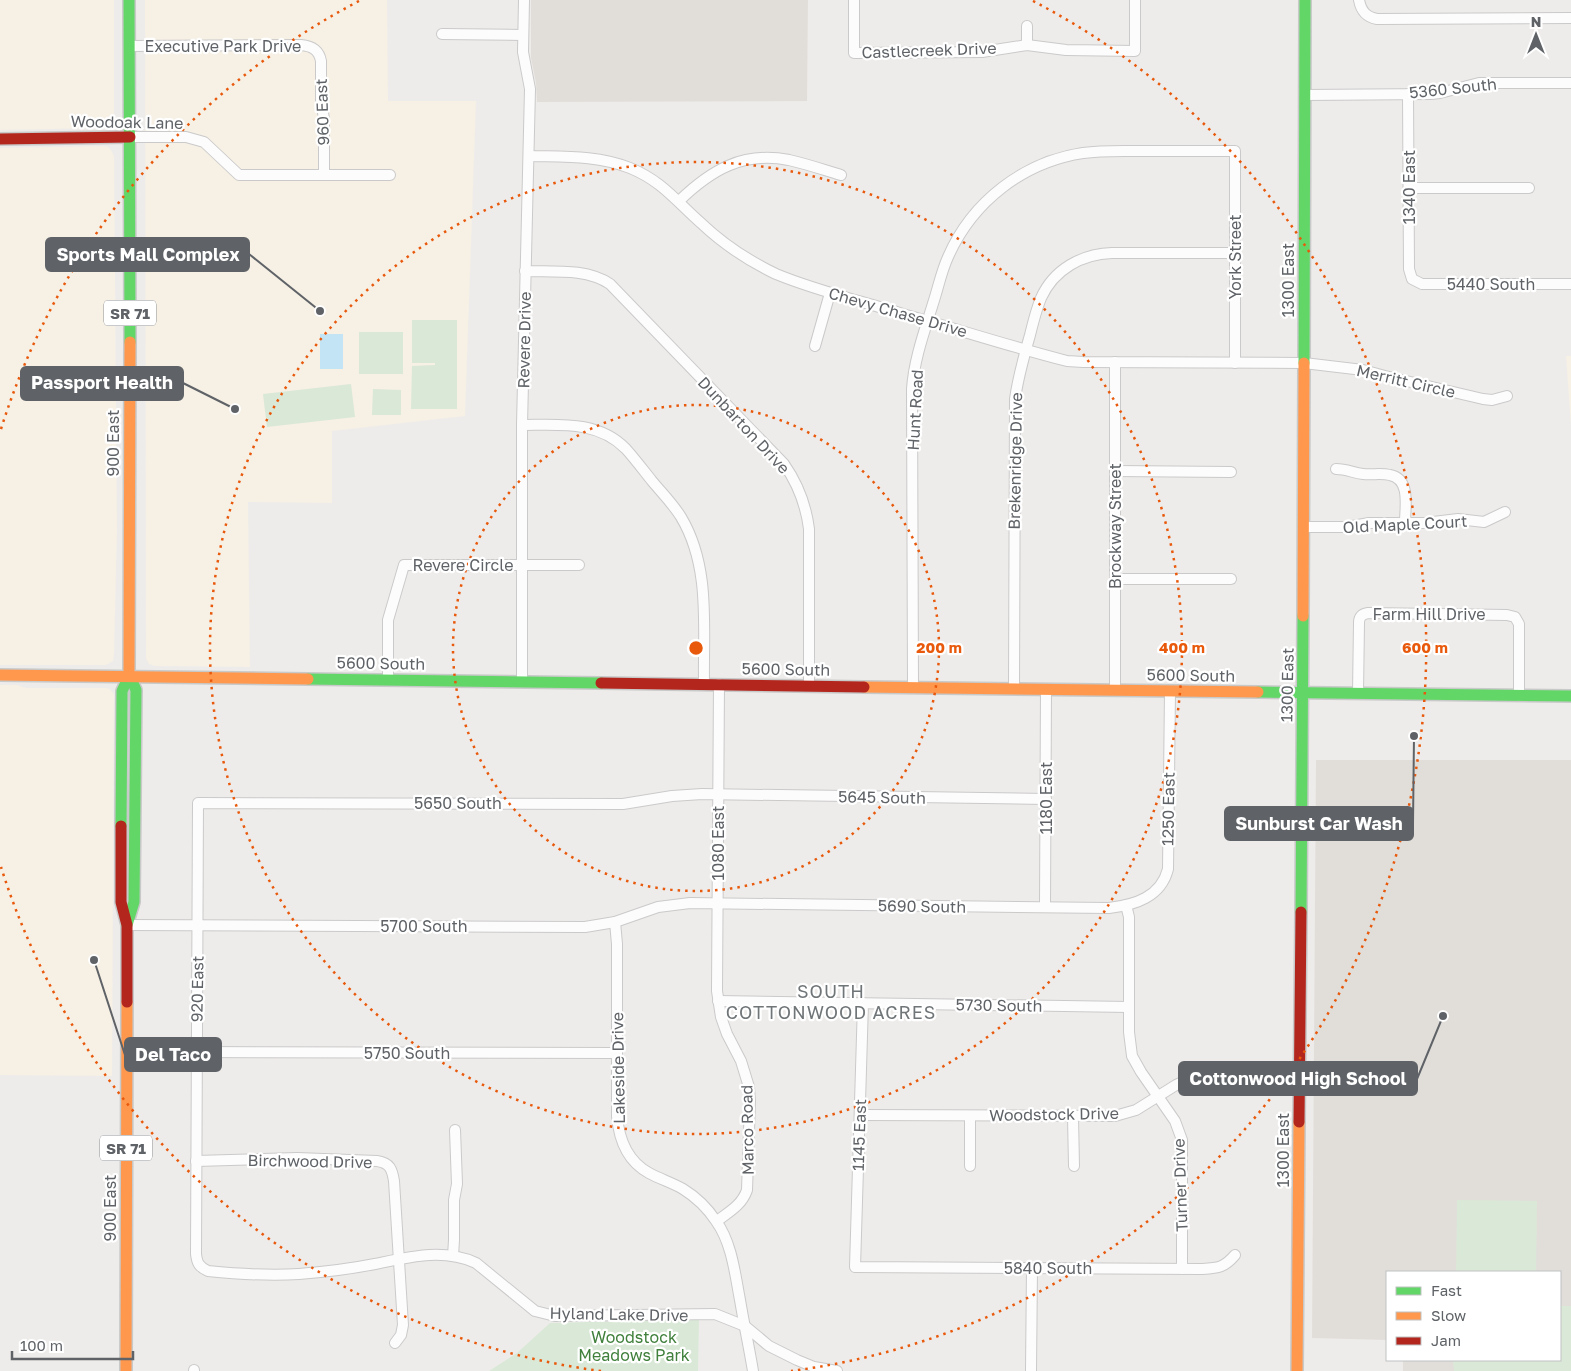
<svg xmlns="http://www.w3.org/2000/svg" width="1571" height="1371" font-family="'Golos Text',sans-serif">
<rect width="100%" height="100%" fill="#eeecea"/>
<g fill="#f6f0e5">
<path d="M 0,0 L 114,0 L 114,119 L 111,126 L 104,128 L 0,130 Z"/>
<path d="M 145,0 L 387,0 L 388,101 L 476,101 L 465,416 L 332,431 L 332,503 L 248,502 L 250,667 L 155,666 L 149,664 L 146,658 Z"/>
<path d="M 103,146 L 108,147 L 111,150 L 114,156 L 117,530 L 114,655 L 113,661 L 106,665 L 0,665 L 0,148 Z"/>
<path d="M 1566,356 L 1571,356 L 1571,426 Z"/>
<path d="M 0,685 L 17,685 L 26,688 L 106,688 L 110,689 L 114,694 L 112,1076 L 0,1075 Z"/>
</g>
<g fill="#e1deda">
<path d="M 531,0 L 808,0 L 807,101 L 537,102 L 536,83 L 531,58 Z"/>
<path d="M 1316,760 L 1571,760 L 1571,1371 L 1403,1371 L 1403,1360 L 1560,1360 L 1560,1272 L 1387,1272 L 1387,1340 L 1312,1338 Z"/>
</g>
<g fill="#dae8d7">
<path d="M 412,320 L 457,320 L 457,409 L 411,409 L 412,366 L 435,365 L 435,363 L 412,363 Z"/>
<rect x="359" y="332" width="44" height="42"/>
<path d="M 351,384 L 355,417 L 267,427 L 263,394 Z"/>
<path d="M 373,389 L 401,390 L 401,415 L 372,415 Z"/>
<path d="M 1457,1200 L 1537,1201 L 1536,1272 L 1456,1272 Z"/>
<path d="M 1560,1306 L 1571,1306 L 1571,1371 L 1454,1371 L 1453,1360 L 1560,1360 Z"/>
<path d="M 699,1319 L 698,1371 L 489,1371 L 517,1353 L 550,1323 Z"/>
</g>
<rect fill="#c2e4f4" x="320" y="334" width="23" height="35"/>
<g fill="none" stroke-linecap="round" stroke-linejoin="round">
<g stroke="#cbcaca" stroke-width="12">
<g id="street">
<path d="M 854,0 L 854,53 L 982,52 L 1027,45 L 1066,50 L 1135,51 L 1135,0"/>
<path d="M 1359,0 C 1361,11 1366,17 1377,19 L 1571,18"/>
<path d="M 1027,26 L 1027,45"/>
<path d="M 442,34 L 523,35"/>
<path d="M 129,46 L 301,45 C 312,46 319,50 321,61 L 321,100 L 324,119 L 324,175"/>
<path d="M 1408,94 L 1409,269 L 1412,279 L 1422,284 L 1571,284"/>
<path d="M 1305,95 L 1431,94 L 1440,93 L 1479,83 L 1571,83"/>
<path d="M 130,137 L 186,137 L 204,142 L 239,175 L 390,175"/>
<path d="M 529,156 C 563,157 597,155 630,168 C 662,181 676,201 701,223 C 723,244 749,261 776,274 C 817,291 861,301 903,314 C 957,329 1012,347 1067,361 L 1083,362 L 1304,363 L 1363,370 L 1385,376 L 1483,399 L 1492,400 L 1507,396"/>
<path d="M 1409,188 L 1529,188"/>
<path d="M 679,201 C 711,170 743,151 789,160 C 807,164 824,170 841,175"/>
<path d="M 525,271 C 553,272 586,268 610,284 L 784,464 C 798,484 806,505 809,529 L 809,686"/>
<path d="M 815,346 L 830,293"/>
<path d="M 1115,362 L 1115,690"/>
<path d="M 522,425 C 558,425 598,420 626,449 C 635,459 644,471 652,481 C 662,493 673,504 681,517 C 711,567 703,628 704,684"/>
<path d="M 1336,469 C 1347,469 1353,473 1363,474 C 1372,475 1381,473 1390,475 C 1411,479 1405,507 1405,522"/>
<path d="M 1115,471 L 1231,472"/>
<path d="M 1304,527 L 1347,527 L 1369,523 L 1425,523 L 1458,519 L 1484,522 L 1505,512"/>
<path d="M 1115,579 L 1231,579"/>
<path d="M 388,679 L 388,620 L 404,565 L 579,565"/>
<path d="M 522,681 L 522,425 L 530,89 L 523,52 L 524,0"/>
<path d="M 913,687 L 912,389 C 914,358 926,327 935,297 C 939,284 942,270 948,257 C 972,202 1023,162 1083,153 C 1103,150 1123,151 1144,151 C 1174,151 1204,151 1235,151 L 1235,363"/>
<path d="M 1014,688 L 1015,399 C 1018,377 1024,356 1030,335 C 1033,323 1036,310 1041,298 C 1054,269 1082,254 1112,253 L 1235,253"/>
<path d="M 1358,693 L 1359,623 C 1359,617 1362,614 1368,613 L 1507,615 L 1515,617 L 1519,624 L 1519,696"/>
<path d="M 1126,905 L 1129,917 L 1129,1032 L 1132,1056 L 1141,1072 L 1175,1121 L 1182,1140 L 1182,1269"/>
<path d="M 1045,907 L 1046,689"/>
<path d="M 615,922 L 617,944 L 617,1116 C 619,1140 627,1161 649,1173 C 660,1179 673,1183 683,1189 C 696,1197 708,1209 716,1221 C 732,1243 735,1274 740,1300 C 744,1324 749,1347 753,1371"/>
<path d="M 127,925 L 585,927 L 615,922 L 658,907 L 690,903 L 1109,908 C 1135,905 1161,897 1168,869 L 1170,691"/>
<path d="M 718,1001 L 1129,1007"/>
<path d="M 863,1003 L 855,1267 L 1201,1269 C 1218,1268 1224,1268 1235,1255"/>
<path d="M 196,1052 L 617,1053"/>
<path d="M 860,1115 L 1115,1116 L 1136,1110 L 1176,1085 L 1193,1077 L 1208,1075 L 1299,1076"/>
<path d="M 970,1116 L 970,1166"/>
<path d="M 1073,1117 L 1074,1166"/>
<path d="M 196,1161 L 297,1158 L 377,1161 C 390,1163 392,1169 394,1181 L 403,1325 L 401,1335 L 395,1343"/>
<path d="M 717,1221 C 729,1212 742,1205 747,1190 L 750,1101 L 749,1087 L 741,1061 L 727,1034 L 721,1017 L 717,991 L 719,684"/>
<path d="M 453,1256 L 454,1240 L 454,1200 L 457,1184 L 455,1130"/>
<path d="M 194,1370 L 194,1371"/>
<path d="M 837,1371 L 814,1367 L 797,1360 L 769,1346 L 745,1326 L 715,1314 L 555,1316 L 535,1311 L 476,1263 C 443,1248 409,1257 375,1264 C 350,1269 325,1272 299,1274 C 269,1276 238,1274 208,1271 C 199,1267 197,1263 196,1254 L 198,803 L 623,804 L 672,796 L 702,794 L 1046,799"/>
<path d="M 1031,1371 L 1032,1268"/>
</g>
</g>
<g stroke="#c8c9c9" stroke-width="14">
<g id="fast">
<path d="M 129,0 L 130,342"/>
<path d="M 1304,363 L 1305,0"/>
<path d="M 308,679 L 601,683"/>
<path d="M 1258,692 L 1571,696"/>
<path d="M 121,826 L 122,691 L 129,676"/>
<path d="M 1301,912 L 1303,616"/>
<path d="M 127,925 L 134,902 L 136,690 L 129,674"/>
</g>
</g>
<g stroke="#c8c9c9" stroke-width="14">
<g id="slow">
<path d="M 1303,616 L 1304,363"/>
<path d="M 129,674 L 130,342"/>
<path d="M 0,675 L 308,679"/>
<path d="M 864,687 L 1258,692"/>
<path d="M 126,1371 L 127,1002"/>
<path d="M 1297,1371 L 1299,1122"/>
</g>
</g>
<g stroke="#c8c9c9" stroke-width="14">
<g id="jam">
<path d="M 0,139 L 130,137"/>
<path d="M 601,683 L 864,687"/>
<path d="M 121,826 L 121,902 L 127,925 L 127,1002"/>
<path d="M 1299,1122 L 1301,912"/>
</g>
</g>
<use href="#street" stroke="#fcfcfc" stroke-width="10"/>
<use href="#fast" stroke="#63d668" stroke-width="11"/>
<use href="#slow" stroke="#ff974d" stroke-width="11"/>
<use href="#jam" stroke="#b3261e" stroke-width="11"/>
</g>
<g fill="none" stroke="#e8590c" stroke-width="2.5" stroke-dasharray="2.5 5">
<circle cx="696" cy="648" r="243"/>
<circle cx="696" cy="648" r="486"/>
<path d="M601 1371A729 729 0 0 1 1 867M1 429A729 729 0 0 1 359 1M1033 1A729 729 0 0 1 791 1371"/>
</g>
<g text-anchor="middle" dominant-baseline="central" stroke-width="4.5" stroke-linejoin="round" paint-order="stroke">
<g fill="#fff" stroke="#8f9295" stroke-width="1">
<rect x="104" y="300.5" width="52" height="25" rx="4"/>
<rect x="100" y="1135.5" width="52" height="25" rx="4"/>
</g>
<g font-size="15" font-weight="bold" fill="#5f6367">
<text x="130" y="313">SR 71</text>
<text x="126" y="1148">SR 71</text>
</g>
<g font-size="16" fill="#5f6367" stroke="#fff">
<text x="223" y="46">Executive Park Drive</text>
<text transform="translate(929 50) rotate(-2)">Castlecreek Drive</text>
<text transform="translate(1453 88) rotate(-6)">5360 South</text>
<text transform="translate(322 112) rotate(-92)">960 East</text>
<text transform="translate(127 122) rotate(1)">Woodoak Lane</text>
<text transform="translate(1409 187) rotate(-90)">1340 East</text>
<text transform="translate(1235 257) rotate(-90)">York Street</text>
<text transform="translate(1288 280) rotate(-90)">1300 East</text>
<text x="1491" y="284">5440 South</text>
<text transform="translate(898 312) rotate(16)">Chevy Chase Drive</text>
<text transform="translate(524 340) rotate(-89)">Revere Drive</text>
<text transform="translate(1406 381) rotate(13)">Merritt Circle</text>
<text transform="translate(915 410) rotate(-87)">Hunt Road</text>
<text transform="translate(744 425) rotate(47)">Dunbarton Drive</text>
<text transform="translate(113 443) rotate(-90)">900 East</text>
<text transform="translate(1015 461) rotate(-89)">Brekenridge Drive</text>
<text transform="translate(1405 524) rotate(-3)">Old Maple Court</text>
<text transform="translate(1115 526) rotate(-90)">Brockway Street</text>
<text x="463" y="565">Revere Circle</text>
<text x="1429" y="614">Farm Hill Drive</text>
<text transform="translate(381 663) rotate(1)">5600 South</text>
<text transform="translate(786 669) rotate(1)">5600 South</text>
<text transform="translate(1191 675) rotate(1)">5600 South</text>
<text transform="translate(1287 685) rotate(-89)">1300 East</text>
<text transform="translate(882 797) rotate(1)">5645 South</text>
<text transform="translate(1046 798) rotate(-90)">1180 East</text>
<text x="458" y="803">5650 South</text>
<text transform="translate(1168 809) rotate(-89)">1250 East</text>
<text transform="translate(718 843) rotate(-90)">1080 East</text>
<text transform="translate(922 906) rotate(1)">5690 South</text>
<text x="424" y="926">5700 South</text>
<text transform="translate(197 989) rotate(-89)">920 East</text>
<text transform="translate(999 1005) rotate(1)">5730 South</text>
<text x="407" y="1053">5750 South</text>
<text transform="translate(618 1068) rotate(-91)">Lakeside Drive</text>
<text transform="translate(1054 1114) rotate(-1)">Woodstock Drive</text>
<text transform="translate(747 1130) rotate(-91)">Marco Road</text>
<text transform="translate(859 1135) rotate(-88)">1145 East</text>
<text transform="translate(1283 1150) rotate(-90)">1300 East</text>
<text transform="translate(310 1161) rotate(1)">Birchwood Drive</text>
<text transform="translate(1180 1185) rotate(-92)">Turner Drive</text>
<text transform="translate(110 1208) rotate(-90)">900 East</text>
<text x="1048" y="1268">5840 South</text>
<text transform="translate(619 1314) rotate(1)">Hyland Lake Drive</text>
</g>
<g font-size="16" fill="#40803c" stroke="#fff">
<text x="634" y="1337">Woodstock<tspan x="634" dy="18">Meadows Park</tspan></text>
</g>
<g font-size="18" letter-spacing="1" fill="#707578" stroke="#fff">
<text x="831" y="991">SOUTH<tspan x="831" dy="21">COTTONWOOD ACRES</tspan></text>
</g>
</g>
<circle cx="696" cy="648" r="8" fill="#e8590c" stroke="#fff" stroke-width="2.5"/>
<g font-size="15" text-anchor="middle" font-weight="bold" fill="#e8590c" stroke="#fff" stroke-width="4.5" stroke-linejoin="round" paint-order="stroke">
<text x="939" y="653">200 m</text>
<text x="1182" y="653">400 m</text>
<text x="1425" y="653">600 m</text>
</g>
<path fill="none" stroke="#5f6367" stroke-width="2" d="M320 311L249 254M235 409L183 383M1414 736L1413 824M94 960L125 1055M1443 1016L1417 1079"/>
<g fill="#5f6367" stroke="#fff" stroke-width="2">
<circle cx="320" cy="311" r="5"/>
<circle cx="235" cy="409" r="5"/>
<circle cx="1414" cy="736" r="5"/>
<circle cx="94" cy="960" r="5"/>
<circle cx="1443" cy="1016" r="5"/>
</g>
<g fill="#5f6367" stroke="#5f6367" stroke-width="2">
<rect x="46" y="238" width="203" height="33" rx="5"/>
<rect x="21" y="367" width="162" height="33" rx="5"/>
<rect x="1225" y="807" width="188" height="33" rx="5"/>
<rect x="125" y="1038" width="96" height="33" rx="5"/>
<rect x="1179" y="1062" width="238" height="33" rx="5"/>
</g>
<g font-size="18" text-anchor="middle" font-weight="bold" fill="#fff">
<text x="148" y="261">Sports Mall Complex</text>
<text x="102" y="389">Passport Health</text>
<text x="1319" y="830">Sunburst Car Wash</text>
<text x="173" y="1061">Del Taco</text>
<text x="1298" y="1085">Cottonwood High School</text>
</g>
<rect x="1386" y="1271" width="175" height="90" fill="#ffffff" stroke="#bfc1c2"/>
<rect x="1396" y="1287" width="25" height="8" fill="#63d668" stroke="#bfc1c2"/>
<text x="1431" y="1296" font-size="15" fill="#5f6367">Fast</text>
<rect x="1396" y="1312" width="25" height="8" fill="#ff974d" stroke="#bfc1c2"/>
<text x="1431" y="1321" font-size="15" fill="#5f6367">Slow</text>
<rect x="1396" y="1337" width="25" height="8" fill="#b3261e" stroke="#bfc1c2"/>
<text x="1431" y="1346" font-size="15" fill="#5f6367">Jam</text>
<g transform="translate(1536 35)" stroke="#ffffff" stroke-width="4" paint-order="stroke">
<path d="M0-4L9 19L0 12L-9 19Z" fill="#5f6367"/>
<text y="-8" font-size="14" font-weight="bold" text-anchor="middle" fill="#5f6367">N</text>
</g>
<path d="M12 1351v8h121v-8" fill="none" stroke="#5f6367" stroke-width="2.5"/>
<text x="20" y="1351" font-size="15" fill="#5f6367" stroke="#ffffff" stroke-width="4" paint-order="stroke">100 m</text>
</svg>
